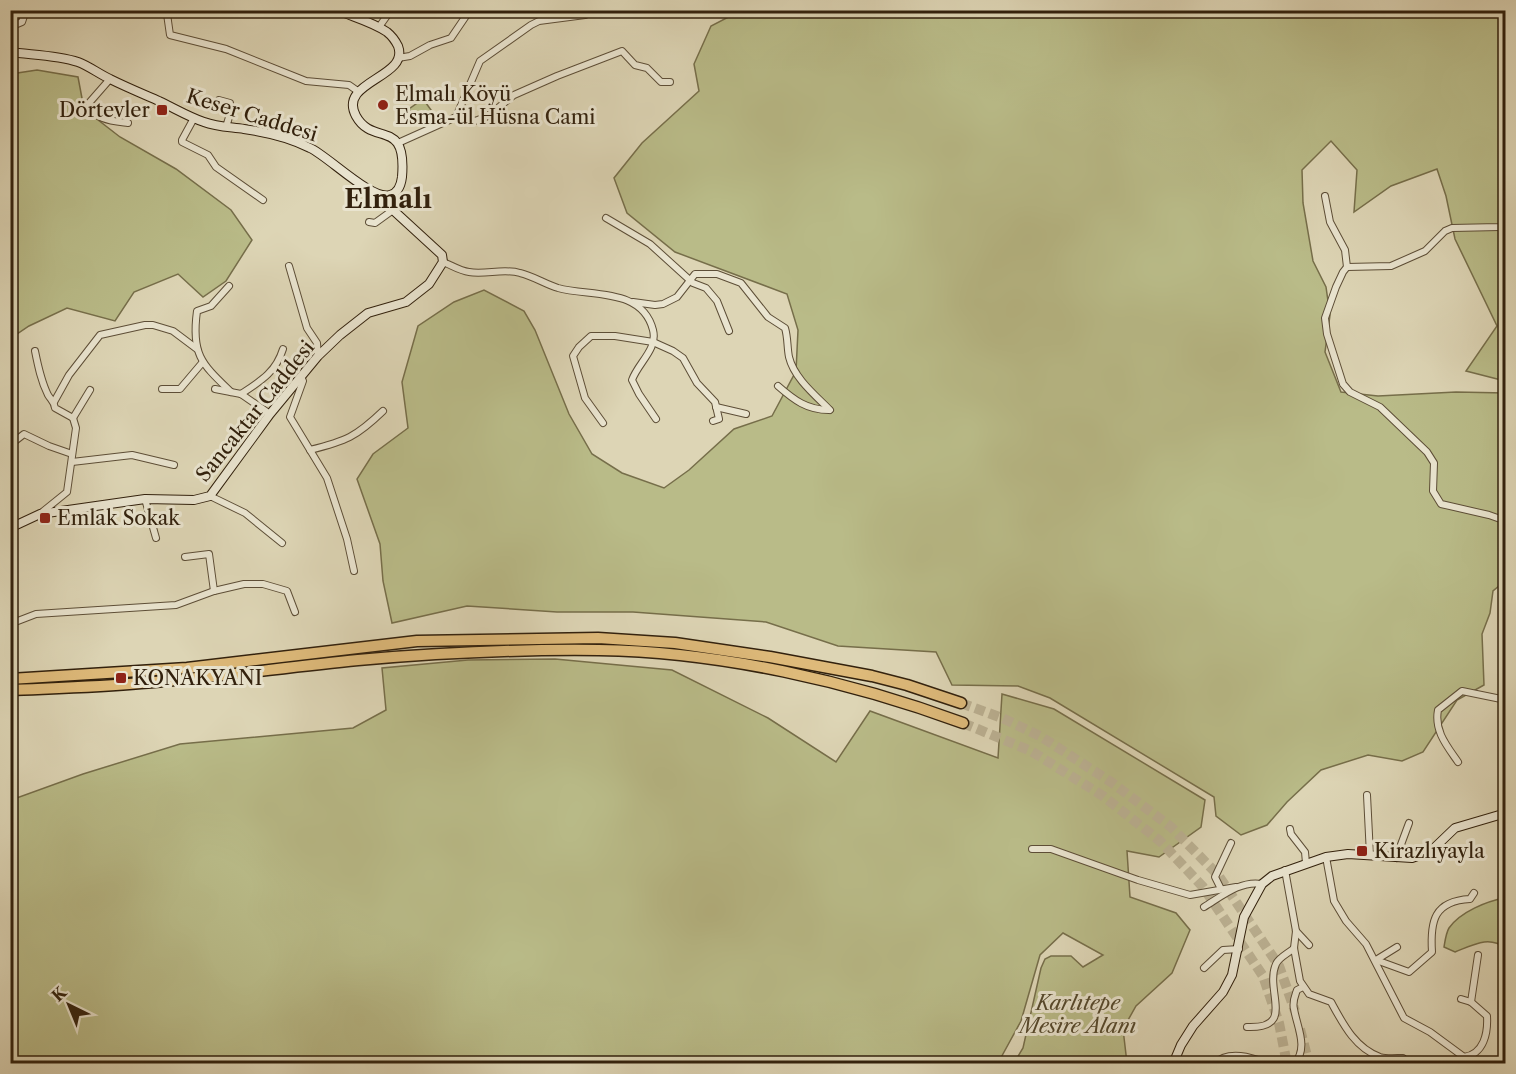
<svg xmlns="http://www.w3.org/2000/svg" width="1516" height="1074" font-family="'Libre Caslon Text',serif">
<rect width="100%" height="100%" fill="#ddd5b5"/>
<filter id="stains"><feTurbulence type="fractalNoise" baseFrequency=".00333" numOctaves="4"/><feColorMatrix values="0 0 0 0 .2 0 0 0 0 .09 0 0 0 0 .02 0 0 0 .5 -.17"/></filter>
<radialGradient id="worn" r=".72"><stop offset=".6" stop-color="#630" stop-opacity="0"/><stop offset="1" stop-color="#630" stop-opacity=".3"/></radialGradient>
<g fill="#b9bb88" stroke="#766e4a" stroke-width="1.5">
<path d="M 740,11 L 1505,11 L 1505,381 L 1466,371 L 1497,326 L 1455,239 L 1446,196 L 1437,169 L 1391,186 L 1354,212 L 1357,170 L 1331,141 L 1302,170 L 1303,203 L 1313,261 L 1326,287 L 1330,315 L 1325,352 L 1341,392 L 1378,396 L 1456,392 L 1505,393 L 1505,581 L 1493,591 L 1490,613 L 1482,634 L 1484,685 L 1457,700 L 1423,752 L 1402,761 L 1368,755 L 1321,770 L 1287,802 L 1267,825 L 1241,835 L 1216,816 L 1214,797 L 1050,698 L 1018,686 L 952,685 L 936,652 L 838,646 L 766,622 L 633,612 L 557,612 L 467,606 L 392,623 L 383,581 L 380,544 L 357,479 L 373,454 L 408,428 L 402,382 L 418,326 L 454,302 L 484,290 L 524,311 L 535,330 L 569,414 L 592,454 L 622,473 L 664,488 L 689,470 L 734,429 L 772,416 L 796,371 L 798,330 L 787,294 L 675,252 L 627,213 L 614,178 L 642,143 L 699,91 L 694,64 L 711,26 Z"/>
<path d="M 37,70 L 78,77 L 84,109 L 120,137 L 176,169 L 231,210 L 252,240 L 226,281 L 203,297 L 178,274 L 134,292 L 115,321 L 67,308 L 29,326 L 11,338 L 11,74 Z"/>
<path d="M 423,99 L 434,114 L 419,124 L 409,109 Z"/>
<path d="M 555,659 L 672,670 L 768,718 L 836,762 L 870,711 L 998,758 L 1002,694 L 1054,709 L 1205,800 L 1201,827 L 1159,857 L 1127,851 L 1130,897 L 1176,913 L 1190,930 L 1172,973 L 1136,1006 L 1123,1029 L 1127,1063 L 1014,1063 L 1023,1048 L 1041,968 L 1045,959 L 1051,956 L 1071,956 L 1083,967 L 1103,955 L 1063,933 L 1040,955 L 1021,1021 L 998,1063 L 11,1064 L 11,800 L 83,774 L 180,744 L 353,728 L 386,710 L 382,668 L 468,660 Z"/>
<path d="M 1505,898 L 1505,948 C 1489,935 1473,945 1455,952 L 1444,947 C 1445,941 1446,933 1449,928 C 1460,912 1487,901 1505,898 Z"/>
</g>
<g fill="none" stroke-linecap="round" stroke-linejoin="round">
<g stroke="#bbb193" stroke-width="10" stroke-dasharray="10 5" stroke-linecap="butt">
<path d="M 961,703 L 1002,718 L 1040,736 L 1111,782 L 1171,827 L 1218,875 L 1279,966 L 1295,1011"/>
<path d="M 963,723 L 1031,751 L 1103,796 L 1160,841 L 1203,887 L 1263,976 L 1279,1023 L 1287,1064"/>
<path d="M 1300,1029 L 1309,1064"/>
</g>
<g stroke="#5d4e37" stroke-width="8">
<g id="street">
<path d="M 165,10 L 167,14 L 170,35 L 226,49 L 306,81 L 349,85 L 359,92"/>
<path d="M 10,27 L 22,22 L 26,10"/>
<path d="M 379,27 L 391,10"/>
<path d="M 398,58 L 410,56 L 430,45 L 451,38 L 470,10"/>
<path d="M 110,79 L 89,103 C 93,120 113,121 128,123"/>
<path d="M 219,100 L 230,103 L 230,114 L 226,127"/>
<path d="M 456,117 L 475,121 L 488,116 L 514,95 L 557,76 L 622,51 L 635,65 L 647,68 L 661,82 L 670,82"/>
<path d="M 194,118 L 182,140 L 182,142 L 208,155 L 216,167 L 263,200"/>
<path d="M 398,143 L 456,117 L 480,61 L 531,25 L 539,21 L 585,15 L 596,10"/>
<path d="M 1325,196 L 1330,222 L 1345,250 L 1347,267"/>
<path d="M 606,218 L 650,244 L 693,283 L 706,288 L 717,301 L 729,331"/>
<path d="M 369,222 L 375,223 L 393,210"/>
<path d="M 1506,225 L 1499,227 L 1452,228 L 1445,231 L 1425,251 L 1391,266 L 1347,267 L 1343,272 L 1336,287 L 1325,318 L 1327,334 L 1343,384 L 1350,392 L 1380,407 L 1427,452 L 1434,463 L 1433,491 L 1441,504 L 1489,515 L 1506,521"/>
<path d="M 443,262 C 451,265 460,271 469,272 C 485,275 504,268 520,273 C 533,276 545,284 558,288 C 590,297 642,287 653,330 C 658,349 638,363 632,380 L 639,394 L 656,419"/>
<path d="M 289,266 L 307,328 L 317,343 L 318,356"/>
<path d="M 229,286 L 211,306 L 197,311 C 191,355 202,364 231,392"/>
<path d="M 633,302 L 655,305 L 663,304 L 677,297 L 695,274 L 717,274 L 741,283 L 768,317 L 785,328 C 788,338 787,347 789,357 C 794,378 815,395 830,410"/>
<path d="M 35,351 C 38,366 41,381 48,395 C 51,400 54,401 55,408 L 73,418 L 76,428 L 67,492 L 41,513"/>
<path d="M 301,376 L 303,381 L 290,417 L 327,478 L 347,539 L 354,571"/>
<path d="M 778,386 C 794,400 807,410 829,410"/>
<path d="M 162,389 L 180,389 L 202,363"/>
<path d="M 215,389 L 241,394 L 270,414"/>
<path d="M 241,394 C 261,381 276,372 283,349"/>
<path d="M 54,402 L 69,375 L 100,335 L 145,325 L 153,325 L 173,331 L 197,349"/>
<path d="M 716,407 L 746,414"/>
<path d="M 73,418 L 90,390"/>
<path d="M 603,423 L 585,398 L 573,356 L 579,347 L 591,336 L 615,336 L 653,342 L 673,351 L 683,358 L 697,383 L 715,402 L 719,419 L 713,421"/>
<path d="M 10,445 L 24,434 L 49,446 L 72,454"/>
<path d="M 310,450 C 346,441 356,437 383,411"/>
<path d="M 72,462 L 132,455 L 174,465"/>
<path d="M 210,496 L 245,513 L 282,543"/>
<path d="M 145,499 L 156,538"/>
<path d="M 185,557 L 209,554 L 214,591"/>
<path d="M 10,624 L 36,614 L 176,605 L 214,591 L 244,584 L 263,584 L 287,591 L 295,612"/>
<path d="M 1458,762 C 1447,746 1434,731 1438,710 L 1462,691 L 1506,700"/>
<path d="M 1367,795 L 1370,855"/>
<path d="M 1290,829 L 1291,834 L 1305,852 L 1306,863"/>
<path d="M 1032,849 L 1051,849 L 1138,880 L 1190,895 L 1236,887"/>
<path d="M 1326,857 L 1334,901 L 1346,921 L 1366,944 L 1404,1018 L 1430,1032 L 1464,1057 L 1466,1064"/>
<path d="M 1396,858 L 1409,823"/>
<path d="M 1285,870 L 1296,931 L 1294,948 L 1300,981 L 1309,994 L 1331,1002 C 1343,1024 1355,1048 1380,1057 C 1386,1059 1396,1058 1403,1058 L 1410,1064"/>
<path d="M 1221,889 L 1215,877 L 1231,843"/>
<path d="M 1204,907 C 1222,896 1241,880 1262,884"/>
<path d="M 1296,931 L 1309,945"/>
<path d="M 1376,960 L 1409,972 L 1432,952 C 1430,921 1434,901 1470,899 L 1474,893"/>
<path d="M 1376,960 L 1397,947"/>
<path d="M 1204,968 L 1223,950 L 1239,949"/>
<path d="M 1461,999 L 1471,1002 L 1487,1016 C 1488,1033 1484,1054 1464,1057"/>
<path d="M 1471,1002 L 1478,955"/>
<path d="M 1247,1027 C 1297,1029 1264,991 1276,964 C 1279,957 1289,953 1294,948"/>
<path d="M 1214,1064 C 1229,1049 1253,1058 1270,1064"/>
<path d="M 1294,1064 C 1309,1048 1297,1027 1294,1009 C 1292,1002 1295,996 1297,990 L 1303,987"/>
</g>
</g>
<g stroke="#32210d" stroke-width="10">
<g id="secondary">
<path d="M 10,52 C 32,55 57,55 78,62 C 89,66 99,74 110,79 C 126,87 143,94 159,101 C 174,108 189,117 204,122 C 217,127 231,127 244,129 C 265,132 291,138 310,148 C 328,156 372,201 390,195 C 398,193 401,185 402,177 C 407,117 373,147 356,116 C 337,81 410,78 398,46 C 395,40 392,36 387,32 C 373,22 353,17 337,10"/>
<path d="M 10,528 L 40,514 L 145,499 L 194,500 L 210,496 L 270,414 L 318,356 L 340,335 L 368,313 L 406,302 L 429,284 L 443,262 L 442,255 L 393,210 L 383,196"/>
<path d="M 1173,1064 L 1181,1045 L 1193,1026 L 1223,992 L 1232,975 L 1244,917 L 1262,884 L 1272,876 L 1326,857 L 1348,854 L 1412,858 L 1431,851 L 1455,828 L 1506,813"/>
</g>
</g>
<g stroke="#32210d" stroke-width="13">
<g id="highway">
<path d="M 10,679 L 187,668 L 417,641 L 598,638 L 675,643 L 770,657 L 872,676 L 907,685 L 961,703"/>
<path d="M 10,690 C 54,688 98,687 141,683 C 213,678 285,667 358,660 C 438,653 519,649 599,650 C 721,652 849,681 963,723"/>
</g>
</g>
<use href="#street" stroke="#e9e4cf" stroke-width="6"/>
<use href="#secondary" stroke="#e9e4cf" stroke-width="8"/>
<use href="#highway" stroke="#deba7a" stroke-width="10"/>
</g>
<g fill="#8f2418" stroke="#e9e4cf" stroke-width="2">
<circle cx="383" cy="105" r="6"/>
<rect x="156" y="104" width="12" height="12" rx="3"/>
<rect x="39" y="512" width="12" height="12" rx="3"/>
<rect x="115" y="672" width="12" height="12" rx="3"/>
<rect x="1356" y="845" width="12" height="12" rx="3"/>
</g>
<g text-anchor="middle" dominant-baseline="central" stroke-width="6" stroke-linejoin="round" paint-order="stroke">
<g font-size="20" fill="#32210d" stroke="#e9e4cf" text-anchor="start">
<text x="395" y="94">Elmalı Köyü<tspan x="395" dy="23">Esma-ül Hüsna Cami</tspan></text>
<text x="150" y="110" text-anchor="end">Dörtevler</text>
<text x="57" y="518">Emlak Sokak</text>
<text x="133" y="678">KONAKYANI</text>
<text x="1374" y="851">Kirazlıyayla</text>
</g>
<g font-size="20" fill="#32210d" stroke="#e9e4cf">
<text transform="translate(252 115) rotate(17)">Keser Caddesi</text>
<text transform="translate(255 411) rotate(-51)">Sancaktar Caddesi</text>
</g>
<g font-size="20" font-style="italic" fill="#54482c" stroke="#e9e4cf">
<text x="1078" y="1003">Karlıtepe<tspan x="1078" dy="23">Mesire Alanı</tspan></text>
</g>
<g font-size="26" font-weight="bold" fill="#32210d" stroke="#e9e4cf">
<text x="388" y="199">Elmalı</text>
</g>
</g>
<rect width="1516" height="1074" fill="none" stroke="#ddd5b5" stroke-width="36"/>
<rect x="12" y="12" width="1492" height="1050" fill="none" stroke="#32210d" stroke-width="3"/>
<rect x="18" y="18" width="1480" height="1038" fill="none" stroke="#32210d" stroke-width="1.5"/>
<g transform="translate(69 1005) rotate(317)" stroke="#e9e4cf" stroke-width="4.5" paint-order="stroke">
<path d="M0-4.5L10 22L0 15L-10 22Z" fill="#32210d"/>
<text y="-9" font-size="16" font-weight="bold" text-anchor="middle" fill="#32210d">K</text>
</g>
<rect width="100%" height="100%" filter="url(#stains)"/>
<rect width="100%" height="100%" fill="url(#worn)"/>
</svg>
